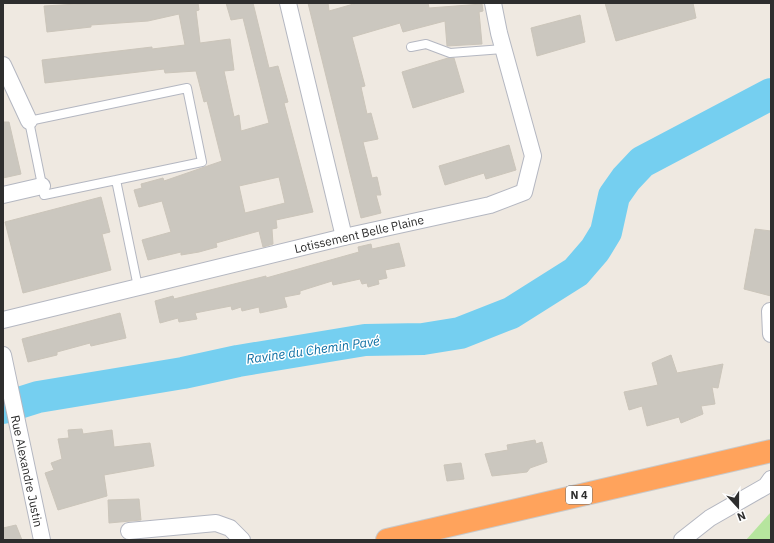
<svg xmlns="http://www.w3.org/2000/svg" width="774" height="543" font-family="'IBM Plex Sans',sans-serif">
<rect width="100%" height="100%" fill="#efe9e1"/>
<path fill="#b6e59e" d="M 771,512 L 771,540 L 746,540 Z"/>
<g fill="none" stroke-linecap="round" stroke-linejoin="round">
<path stroke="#75cff0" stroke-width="32" d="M 3,408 L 38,397 L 183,373 L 238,361 L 365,340 L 423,339 L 460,333 L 511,313 L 576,272 L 595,250 L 606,232 L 614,196 L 626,179 L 642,162 L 771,94"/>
</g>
<g fill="#cbc7bf" stroke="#cbc5ba" fill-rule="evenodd">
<path d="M 95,3 L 198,3 L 199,10 L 196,11 L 200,43 L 230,39 L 234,70 L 224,71 L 234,117 L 239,115 L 241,131 L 269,123 L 243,18 L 231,20 L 226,3 L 253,3 L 269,68 L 278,66 L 288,102 L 284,103 L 313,212 L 276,220 L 277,228 L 272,229 L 273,244 L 263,247 L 259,231 L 216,243 L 217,247 L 199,252 L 181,255 L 181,252 L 148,260 L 142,240 L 171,232 L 162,201 L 139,207 L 134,190 L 142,188 L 141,184 L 163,178 L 164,181 L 222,161 L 207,101 L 204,102 L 196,71 L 165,73 L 164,69 L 45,83 L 42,60 L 152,47 L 152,49 L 185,45 L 179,14 L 148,21 L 91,25 L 91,27 L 47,32 L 44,6 ZM 279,177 L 285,203 L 245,213 L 239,186 Z"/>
<path d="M 308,3 L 328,3 L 329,11 L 357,3 L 428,3 L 429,8 L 482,4 L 483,11 L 479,12 L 482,44 L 447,46 L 445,21 L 403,32 L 400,23 L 352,37 L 365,86 L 361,87 L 367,114 L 371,113 L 378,139 L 363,142 L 372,178 L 377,177 L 381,195 L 376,195 L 381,213 L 361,218 Z"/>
<path d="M 605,3 L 693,3 L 696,18 L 616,41 Z"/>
<path d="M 580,15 L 585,42 L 537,56 L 531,28 Z"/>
<path d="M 448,58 L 454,58 L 464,92 L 413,108 L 402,72 Z"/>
<path d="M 3,122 L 9,122 L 21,174 L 3,178 Z"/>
<path d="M 509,145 L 516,170 L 486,179 L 484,173 L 445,185 L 439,166 Z"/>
<path d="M 101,197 L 110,232 L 102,234 L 111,270 L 23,293 L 5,222 Z"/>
<path d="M 755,229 L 771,231 L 771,296 L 744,289 Z"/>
<path d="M 399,243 L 405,266 L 385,270 L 387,278 L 378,280 L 379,284 L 368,287 L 367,283 L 362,284 L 360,279 L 333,285 L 332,281 L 300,291 L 300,294 L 284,297 L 287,307 L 260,313 L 259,307 L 242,311 L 241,307 L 232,310 L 231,306 L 195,313 L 197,319 L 179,322 L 178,318 L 160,323 L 155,301 L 173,296 L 174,299 L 266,276 L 266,278 L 359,252 L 358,247 L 371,244 L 372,249 Z"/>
<path d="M 120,313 L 126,338 L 91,346 L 90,343 L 57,352 L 57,355 L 28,362 L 22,339 Z"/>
<path d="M 671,355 L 677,373 L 723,364 L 718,388 L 712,387 L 715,404 L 701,406 L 703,414 L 681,423 L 679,417 L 647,426 L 642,406 L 629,410 L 624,392 L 658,385 L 652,363 Z"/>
<path d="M 82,429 L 83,434 L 112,430 L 114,447 L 150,443 L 154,466 L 104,475 L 107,496 L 58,510 L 45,473 L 54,470 L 51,463 L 62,459 L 58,439 L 69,438 L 68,430 Z"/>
<path d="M 535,440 L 536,444 L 542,442 L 547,462 L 530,468 L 527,472 L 492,476 L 485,454 L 508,450 L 507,445 Z"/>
<path d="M 461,463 L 464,479 L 447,481 L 444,465 Z"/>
<path d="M 139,499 L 141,520 L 109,523 L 108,500 Z"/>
<path d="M 16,525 L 22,540 L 3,540 L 3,528 Z"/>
</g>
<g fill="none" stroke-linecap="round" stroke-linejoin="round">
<g stroke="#b4b7c1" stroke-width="10">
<g id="lane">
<path d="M 411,47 L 426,44 L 450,53 L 503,49"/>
<path d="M 116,180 L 202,162 L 187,88 L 29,121 L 44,195 L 116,180 L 138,287"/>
</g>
</g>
<g stroke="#b4b7c1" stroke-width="18">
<g id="street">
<path d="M 288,3 L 344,237"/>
<path d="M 3,65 L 29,121"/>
<path d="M 3,195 L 42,186"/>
<path d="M 770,311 L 771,334"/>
<path d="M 3,320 L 344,237 L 490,205 L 524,192 L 533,156 L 499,33 L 493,3"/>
<path d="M 3,355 L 42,540"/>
<path d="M 129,531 L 216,523 L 230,528 L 242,540"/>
<path d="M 682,540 L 710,518 L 766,486 L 771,479"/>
</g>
</g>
<g stroke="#c9c9c9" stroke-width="24">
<path id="highway" d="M 387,540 L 771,451"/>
</g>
<use href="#lane" stroke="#fff" stroke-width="8"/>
<use href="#street" stroke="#fff" stroke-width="16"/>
<use href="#highway" stroke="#ffa35c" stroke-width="22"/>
</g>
<g text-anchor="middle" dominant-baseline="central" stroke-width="3" stroke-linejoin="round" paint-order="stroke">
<rect fill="#fff" stroke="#6d6d6d" stroke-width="1" x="566" y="486" width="26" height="18" rx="3"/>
<g font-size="11" font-weight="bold" fill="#2e2e2e">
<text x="579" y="495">N 4</text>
</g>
<g font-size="12" fill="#2e2e2e" stroke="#fff">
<text transform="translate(359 234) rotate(-13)">Lotissement Belle Plaine</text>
<text transform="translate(27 471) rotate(78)">Rue Alexandre Justin</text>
</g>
<g font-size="13" font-style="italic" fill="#0d6fa3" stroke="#fff">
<text transform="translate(313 350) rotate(-8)">Ravine du Chemin Pavé</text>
</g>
</g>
<rect width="774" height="543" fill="none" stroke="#2e2e2e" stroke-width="8"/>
<g transform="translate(738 507) rotate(159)" stroke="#ffffff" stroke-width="3" paint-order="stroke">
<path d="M0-3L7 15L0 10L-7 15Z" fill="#2e2e2e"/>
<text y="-6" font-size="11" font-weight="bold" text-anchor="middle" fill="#2e2e2e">N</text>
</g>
</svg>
